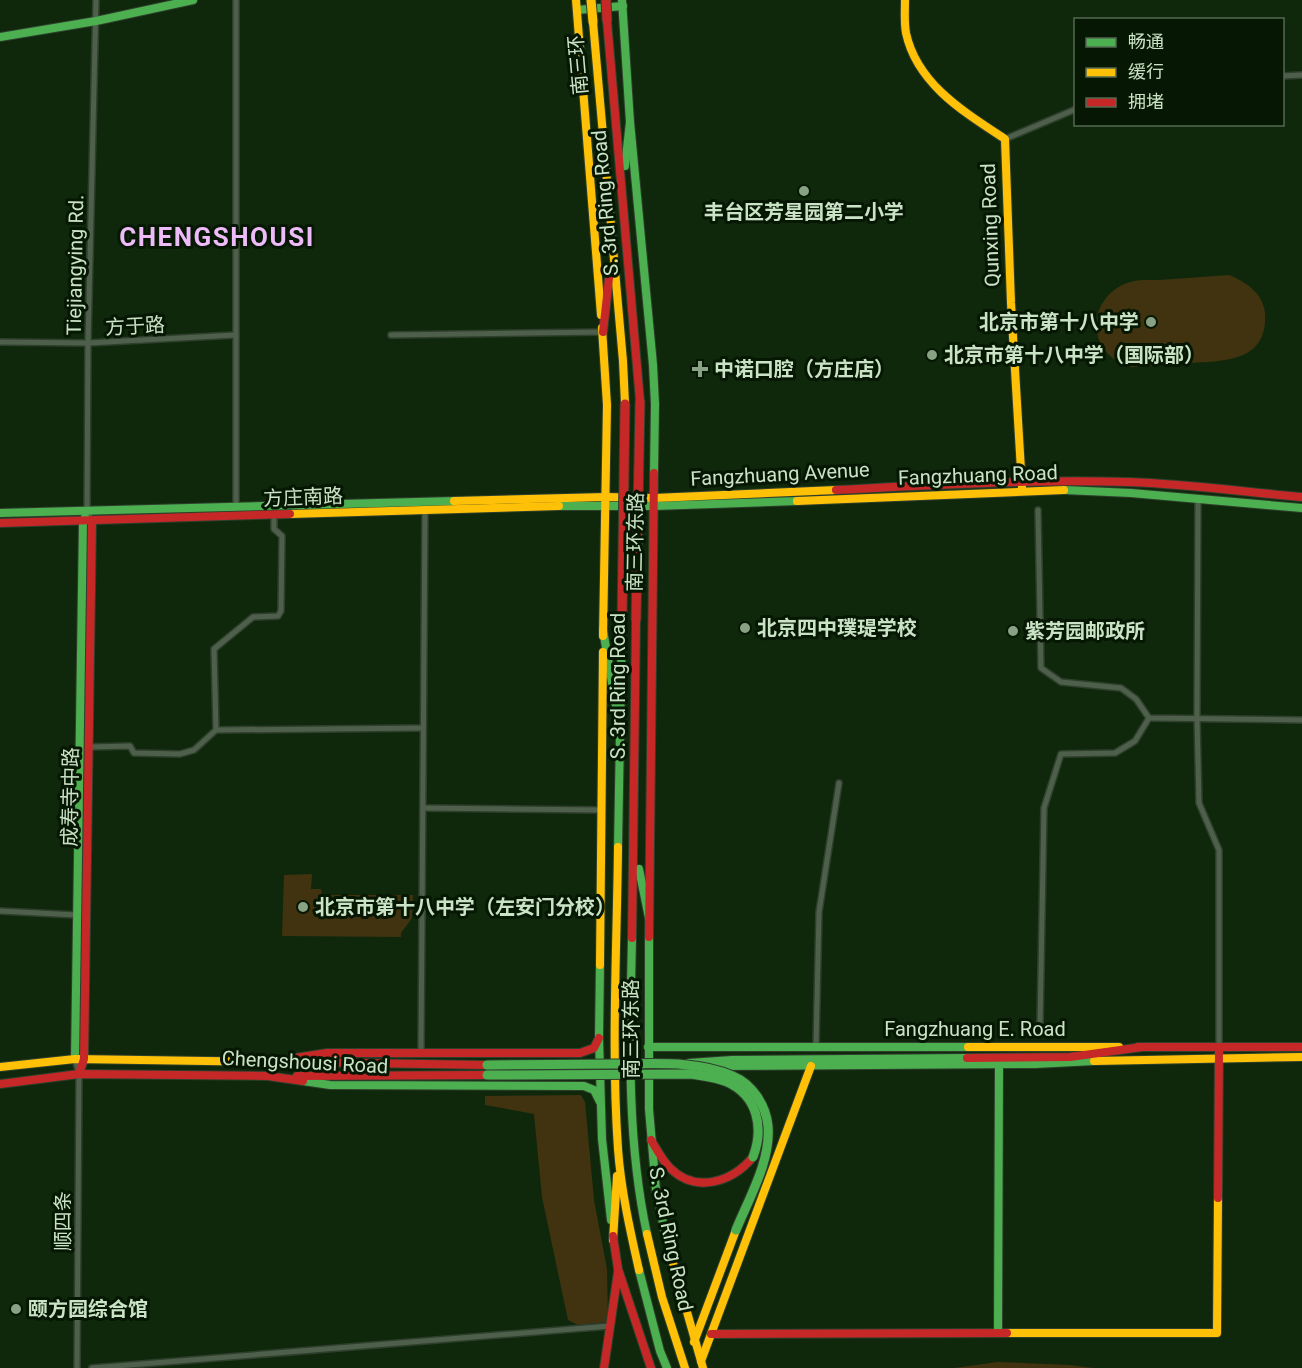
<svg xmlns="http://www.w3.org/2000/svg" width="1302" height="1368" font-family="Roboto,'Noto Sans SC',sans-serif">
<rect width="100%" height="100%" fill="#0f280c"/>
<g fill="#413310">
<path d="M 1229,275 C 1246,282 1263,293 1265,313 C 1268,363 1223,361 1187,363 C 1169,365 1150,366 1131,367 C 1115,362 1101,352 1097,333 C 1093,311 1107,290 1127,283 C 1137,279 1149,280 1159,280 C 1183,278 1206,277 1229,275 Z"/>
<path d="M 312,874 L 311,889 L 321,889 L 322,895 L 413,895 L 412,918 L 401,933 L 401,937 L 282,936 L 284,875 Z"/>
<path d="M 581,1095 L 585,1102 L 594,1200 L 607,1269 L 608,1322 L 578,1325 L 568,1320 L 542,1197 L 534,1114 L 485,1105 L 485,1096 Z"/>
<path d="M 998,1362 L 1070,1365 L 1094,1368 L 954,1368 Z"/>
</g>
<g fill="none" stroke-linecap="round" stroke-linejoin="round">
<g stroke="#2e3f2c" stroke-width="8">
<g id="street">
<path d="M 1282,76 L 1302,75"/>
<path d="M 1005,139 L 1076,109"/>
<path d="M 391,335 L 603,332"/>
<path d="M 0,342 L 88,343 L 235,335"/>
<path d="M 1198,499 L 1197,718 L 1199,803 L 1219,850 L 1219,1047"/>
<path d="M 236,508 L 236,0"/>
<path d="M 1038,510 L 1041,668 L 1061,682 L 1121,688 L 1136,699 L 1149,718 L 1302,720"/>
<path d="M 92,521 L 87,511 L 88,343 L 96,0"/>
<path d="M 216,730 L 214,649 L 253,617 L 278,616 L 281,611 L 282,536 L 274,529 L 274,516"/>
<path d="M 89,747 L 130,746 L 134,753 L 180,754 L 194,750 L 216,730 L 423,728"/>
<path d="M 423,808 L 601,810"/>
<path d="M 0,911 L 77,915"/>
<path d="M 1040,1025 L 1044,808 L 1061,754 L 1115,753 L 1135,741 L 1149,718"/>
<path d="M 816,1046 L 819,912 L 839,783"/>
<path d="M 421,1052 L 425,511"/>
<path d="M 75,1059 L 79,1074 L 77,1368"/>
<path d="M 92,1368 L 610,1326"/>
</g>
</g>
<g stroke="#2e3f2c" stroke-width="10">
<g id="fast">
<path d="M 622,0 L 630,122 L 653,365 L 655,404 L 654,473"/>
<path d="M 577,10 L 623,6"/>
<path d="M 0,37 L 96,21 L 193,0"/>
<path d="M 625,166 L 630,122"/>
<path d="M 1064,490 L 1131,493 L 1302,508"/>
<path d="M 559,506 L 654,506 L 797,501"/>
<path d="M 0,513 L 454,501"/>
<path d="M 603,630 L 616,706"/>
<path d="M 618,847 L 622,621"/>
<path d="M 639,869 L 649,918"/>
<path d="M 649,937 L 649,1109 L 656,1190 L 667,1242"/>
<path d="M 632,938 C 630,1036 626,1137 647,1234"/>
<path d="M 600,965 L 599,1038 L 602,1139 L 611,1220"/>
<path d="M 648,1047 L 968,1047"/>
<path d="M 75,1059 L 83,521 L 85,517"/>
<path d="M 689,1063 L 732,1060 L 967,1058"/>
<path d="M 709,1066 L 1035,1064 L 1094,1061"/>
<path d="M 303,1081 L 330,1085 L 584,1086 L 594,1090 L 600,1102"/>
<path d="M 639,1270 L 660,1351 L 667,1368"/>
<path d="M 998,1333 L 999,1065"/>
</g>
</g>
<g stroke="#2e3f2c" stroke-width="10">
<g id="slow">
<path d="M 576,0 L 601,315"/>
<path d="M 905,0 C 905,11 904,22 906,33 C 917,84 964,112 1005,139 L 1011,303 L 1022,487"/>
<path d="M 593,22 L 623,361 L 625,404"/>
<path d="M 602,328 L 607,405 L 603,636"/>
<path d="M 454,501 L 606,497 L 654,498 L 836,490"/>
<path d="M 797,501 L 1064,490"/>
<path d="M 290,514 L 559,506"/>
<path d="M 618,847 C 617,947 611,1049 618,1149 C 621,1190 630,1230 639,1270"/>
<path d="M 600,965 L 603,652"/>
<path d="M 968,1047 L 1119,1047"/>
<path d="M 1094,1061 L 1302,1057"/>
<path d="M 0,1067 L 75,1059 L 268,1062 L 295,1058"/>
<path d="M 647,1234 L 662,1297 L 685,1368"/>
<path d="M 613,1240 L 617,1176"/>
<path d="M 667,1242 L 703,1368"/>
<path d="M 1007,1333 L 1217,1333 L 1218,1198"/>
<path d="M 694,1342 L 736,1230"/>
<path d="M 701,1361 L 811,1066"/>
</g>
</g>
<g stroke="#2e3f2c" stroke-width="10">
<g id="jam">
<path d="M 607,21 L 640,401"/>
<path d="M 603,332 L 610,269"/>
<path d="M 836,490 C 934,485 1031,479 1129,482 C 1186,484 1245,492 1302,497"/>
<path d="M 0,523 L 290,514"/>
<path d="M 649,937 L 654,473"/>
<path d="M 632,938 L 636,620"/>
<path d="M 1138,1047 L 1302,1047"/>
<path d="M 295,1058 L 327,1053 L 580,1053 L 594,1048 L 599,1038"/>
<path d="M 967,1058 L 1070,1057 L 1142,1047"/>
<path d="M 295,1062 L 487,1065"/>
<path d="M 79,1074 L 84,1059 L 92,521"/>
<path d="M 297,1076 L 487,1075"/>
<path d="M 0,1084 L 79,1074 L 268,1076 L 303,1081"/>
<path d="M 651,1140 C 657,1150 662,1160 670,1168 C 696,1194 732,1182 753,1157"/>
<path d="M 1218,1198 L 1219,1047"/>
<path d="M 613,1236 L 618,1269 L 651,1368"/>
<path d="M 711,1334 L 1007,1333"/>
<path d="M 604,1368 L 618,1272"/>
</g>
</g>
<use href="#street" stroke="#4e5f4b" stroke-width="5"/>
<use href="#fast" stroke="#4caf50" stroke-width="8"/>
<use href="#slow" stroke="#ffc107" stroke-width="8"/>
<use href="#jam" stroke="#c62828" stroke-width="8"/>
<g stroke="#2e3f2c" stroke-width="11" stroke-linecap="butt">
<g id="fast-bridge">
<path d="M 487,1065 C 530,1065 572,1064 615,1064 C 653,1064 697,1060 733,1076 C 752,1084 766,1105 768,1126 C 771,1161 749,1198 736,1230"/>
<path d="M 487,1075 L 691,1074 C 703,1076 716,1077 727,1082 C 758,1096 764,1128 753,1157"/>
</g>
</g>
<g stroke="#2e3f2c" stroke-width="11" stroke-linecap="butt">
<path id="slow-bridge" d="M 591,0 L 593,22"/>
</g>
<g stroke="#2e3f2c" stroke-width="11" stroke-linecap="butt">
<g id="jam-bridge">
<path d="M 606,0 L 607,21"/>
<path d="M 636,620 L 640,401"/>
<path d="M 622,621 L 625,404"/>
</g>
</g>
<use href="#fast-bridge" stroke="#4caf50" stroke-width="9"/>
<use href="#slow-bridge" stroke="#ffc107" stroke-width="9"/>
<use href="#jam-bridge" stroke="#c62828" stroke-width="9"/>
</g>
<g fill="#89a184" stroke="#061703" stroke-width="2">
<circle cx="804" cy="191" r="6"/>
<circle cx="1151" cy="322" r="6"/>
<circle cx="932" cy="355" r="6"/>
<path d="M697 360h6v6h6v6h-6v6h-6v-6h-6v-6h6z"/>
<circle cx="745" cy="628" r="6"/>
<circle cx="1013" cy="631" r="6"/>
<circle cx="303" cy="907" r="6"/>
<circle cx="16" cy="1309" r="6"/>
</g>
<g text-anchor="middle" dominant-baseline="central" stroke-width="6" stroke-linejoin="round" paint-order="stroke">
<g font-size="20" fill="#cae2c5" stroke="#061703">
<text transform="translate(578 65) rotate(-95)">南三环</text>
<text transform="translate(605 203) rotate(-95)">S. 3rd Ring Road</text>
<text transform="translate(990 225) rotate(-92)">Qunxing Road</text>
<text transform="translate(75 265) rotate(-89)">Tiejiangying Rd.</text>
<text transform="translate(135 326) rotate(-3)">方于路</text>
<text transform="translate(780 474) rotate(-3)">Fangzhuang Avenue</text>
<text transform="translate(978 475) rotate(-2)">Fangzhuang Road</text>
<text transform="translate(303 497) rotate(-2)">方庄南路</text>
<text transform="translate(635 542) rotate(-89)">南三环东路</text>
<text transform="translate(618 686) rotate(-90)">S. 3rd Ring Road</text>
<text transform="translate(70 797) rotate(-89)">成寿寺中路</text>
<text transform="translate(631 1029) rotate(-90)">南三环东路</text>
<text x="975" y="1029">Fangzhuang E. Road</text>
<text transform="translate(305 1062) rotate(3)">Chengshousi Road</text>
<text transform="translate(63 1221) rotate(-90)">顺四条</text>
<text transform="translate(671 1239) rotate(78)">S. 3rd Ring Road</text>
</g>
<g font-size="20" font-weight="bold" fill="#cae2c5" stroke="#061703" text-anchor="start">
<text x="804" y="212" text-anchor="middle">丰台区芳星园第二小学</text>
<text x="1139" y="322" text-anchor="end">北京市第十八中学</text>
<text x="944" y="355">北京市第十八中学（国际部）</text>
<text x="714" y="369">中诺口腔（方庄店）</text>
<text x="757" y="628">北京四中璞瑅学校</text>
<text x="1025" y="631">紫芳园邮政所</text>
<text x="315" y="907">北京市第十八中学（左安门分校）</text>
<text x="28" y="1309">颐方园综合馆</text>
</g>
<g font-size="26" font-weight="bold" letter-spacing="1.5" fill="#eebbf9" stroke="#061703">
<text x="217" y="237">CHENGSHOUSI</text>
</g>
</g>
<rect x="1074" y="18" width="210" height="108" fill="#061703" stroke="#546851" stroke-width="1.5"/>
<rect x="1086" y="38" width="30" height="9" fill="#4caf50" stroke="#546851" stroke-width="1.5"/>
<text x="1128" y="48" font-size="18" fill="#cae2c5">畅通</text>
<rect x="1086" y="68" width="30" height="9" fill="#ffc107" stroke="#546851" stroke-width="1.5"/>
<text x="1128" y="78" font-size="18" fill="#cae2c5">缓行</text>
<rect x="1086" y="98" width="30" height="9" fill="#c62828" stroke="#546851" stroke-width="1.5"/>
<text x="1128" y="108" font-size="18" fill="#cae2c5">拥堵</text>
</svg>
